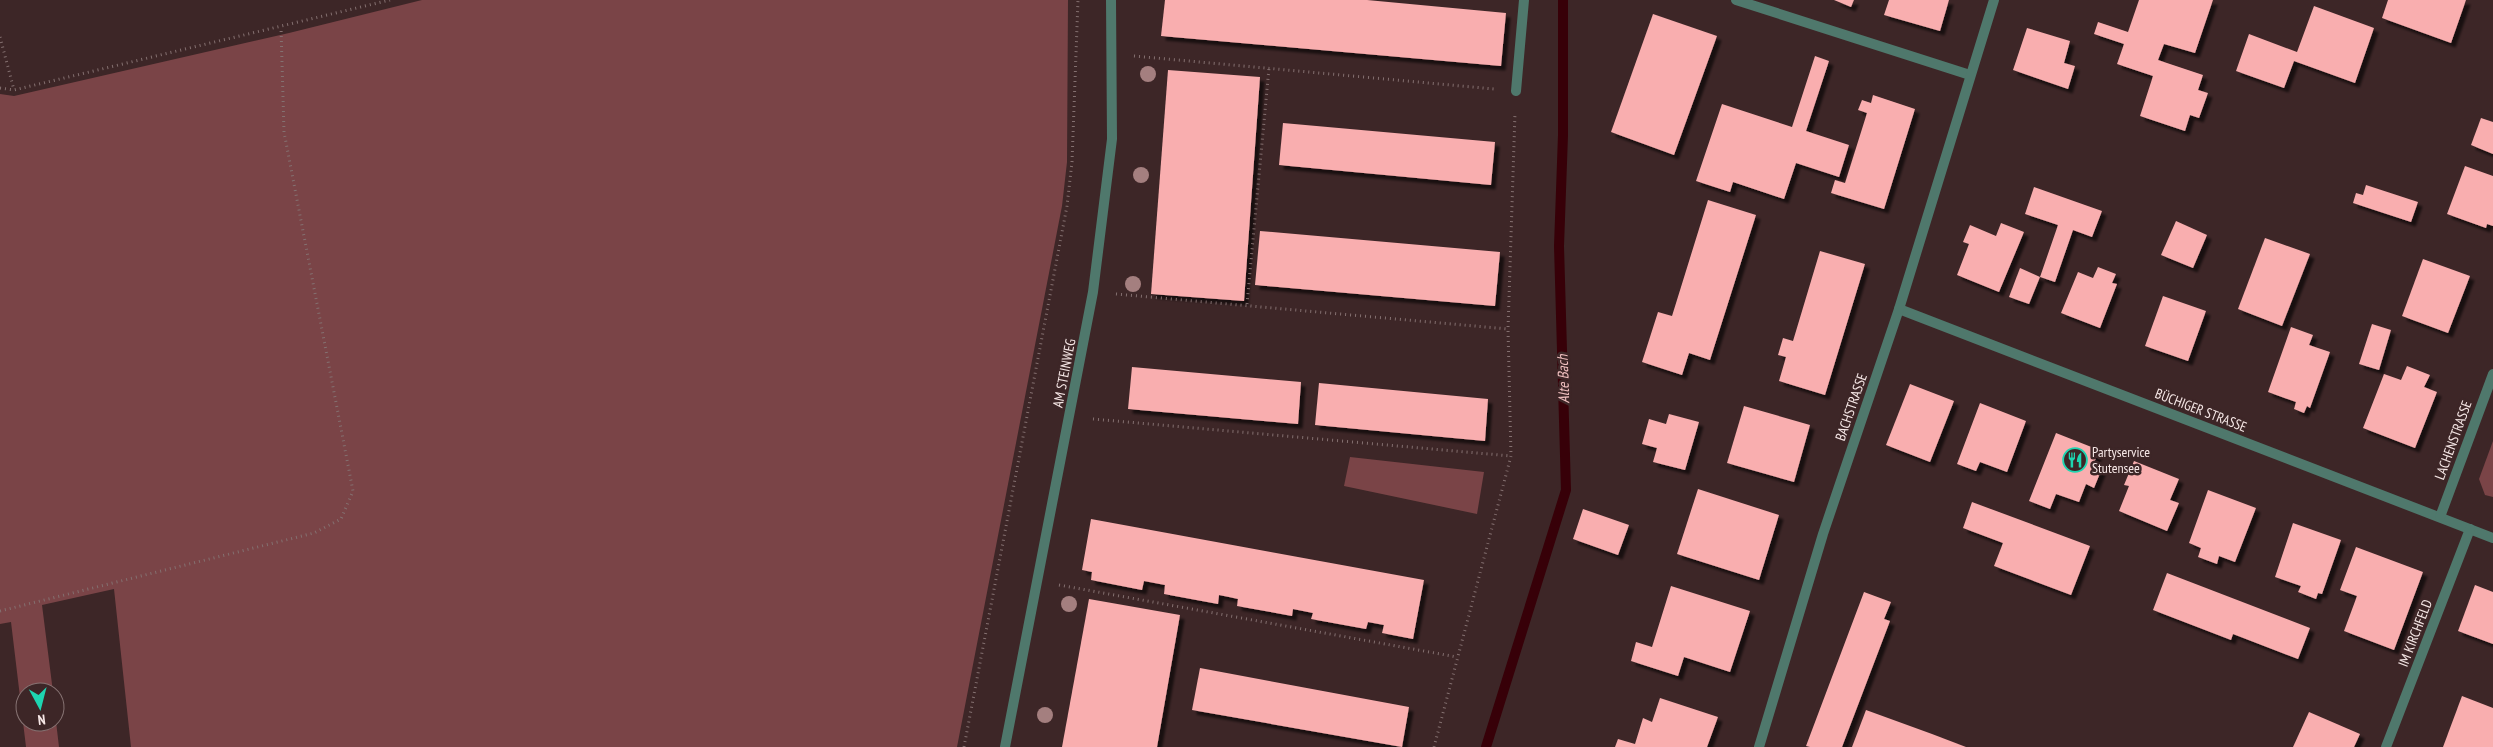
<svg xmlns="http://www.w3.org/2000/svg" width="2493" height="747" font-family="'PT Sans Narrow',sans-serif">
<defs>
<filter id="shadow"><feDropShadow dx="4.5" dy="4.5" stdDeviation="1" flood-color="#0009"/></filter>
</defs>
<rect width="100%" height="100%" fill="#3d2627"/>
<g fill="#7a4447">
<path d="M 422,0 L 1068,0 L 1067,162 L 1062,206 L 957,747 L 131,747 L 114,589 L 42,605 L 53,692 L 25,692 L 25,722 L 55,722 L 55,713 L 59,747 L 26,747 L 11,622 L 0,624 L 0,94 L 14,96 L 289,33 Z"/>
<path d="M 2493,441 L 2493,497 L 2485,495 L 2479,479 Z"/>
<path d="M 1350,457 L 1484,472 L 1477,514 L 1344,486 Z"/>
</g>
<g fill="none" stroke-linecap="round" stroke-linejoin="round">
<path stroke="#370008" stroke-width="10" d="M 1486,747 L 1566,490 L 1559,246 L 1563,135 L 1563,0"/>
</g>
<g fill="#f9aeaf" filter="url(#shadow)">
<path d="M 1165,0 L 1367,0 L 1506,13 L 1501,66 L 1161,36 Z"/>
<path d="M 1834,0 L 1854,0 L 1851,7 Z"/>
<path d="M 1889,0 L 1949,0 L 1940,31 L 1884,15 Z"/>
<path d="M 2139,0 L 2213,0 L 2195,53 L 2164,44 L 2158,60 L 2203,75 L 2198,90 L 2208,93 L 2199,118 L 2190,115 L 2185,131 L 2140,116 L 2153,76 L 2117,64 L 2124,44 L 2094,34 L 2098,22 L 2128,32 Z"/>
<path d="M 2388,0 L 2466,0 L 2451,43 L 2382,18 Z"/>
<path d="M 2314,6 L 2374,28 L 2355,83 L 2294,61 L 2284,88 L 2236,71 L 2249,34 L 2297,52 Z"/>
<path d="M 1653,14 L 1717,36 L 1674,155 L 1611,132 Z"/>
<path d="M 2027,28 L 2070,41 L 2064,63 L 2075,66 L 2068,89 L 2013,70 Z"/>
<path d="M 1815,56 L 1829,61 L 1806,131 L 1849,145 L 1839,177 L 1796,163 L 1784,199 L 1733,182 L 1730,192 L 1696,181 L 1722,104 L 1792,127 Z"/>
<path d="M 1168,70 L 1260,77 L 1244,301 L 1151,294 Z"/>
<path d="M 1873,95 L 1915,109 L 1884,209 L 1831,193 L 1835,180 L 1845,183 L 1867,113 L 1858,110 L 1862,100 L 1871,103 Z"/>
<path d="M 2481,118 L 2493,122 L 2493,154 L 2471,145 Z"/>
<path d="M 1283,123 L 1495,142 L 1491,185 L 1279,165 Z"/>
<path d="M 2465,166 L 2493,176 L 2493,226 L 2487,224 L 2486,228 L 2447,214 Z"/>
<path d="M 2366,185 L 2418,202 L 2411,222 L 2353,203 L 2356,193 L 2363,195 Z"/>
<path d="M 2034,187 L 2102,211 L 2092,237 L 2073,230 L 2055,282 L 2040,277 L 2058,225 L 2025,214 Z"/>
<path d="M 1708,200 L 1756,215 L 1710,360 L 1689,353 L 1682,375 L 1642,362 L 1658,312 L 1672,316 Z"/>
<path d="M 2176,221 L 2207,235 L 2193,268 L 2161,255 Z"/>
<path d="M 2001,223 L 2024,232 L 1999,292 L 1957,275 L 1969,244 L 1963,242 L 1970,225 L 1996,236 Z"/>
<path d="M 1260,231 L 1500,252 L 1495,306 L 1255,285 Z"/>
<path d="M 2265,238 L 2310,254 L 2282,326 L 2238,309 Z"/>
<path d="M 1820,251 L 1865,264 L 1825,395 L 1779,381 L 1786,357 L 1778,355 L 1783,338 L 1793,341 Z"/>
<path d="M 2423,259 L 2470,276 L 2448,333 L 2402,316 Z"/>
<path d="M 2098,267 L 2116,274 L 2112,283 L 2117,284 L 2100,328 L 2061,313 L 2078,272 L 2093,278 Z"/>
<path d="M 2020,268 L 2040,277 L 2029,304 L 2009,297 Z"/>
<path d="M 2163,296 L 2206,311 L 2188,361 L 2145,346 Z"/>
<path d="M 2372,324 L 2391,330 L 2379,370 L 2359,364 Z"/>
<path d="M 2291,327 L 2313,335 L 2309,345 L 2330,352 L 2310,408 L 2307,406 L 2304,413 L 2294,409 L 2296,402 L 2268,392 Z"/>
<path d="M 2407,366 L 2430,375 L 2424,387 L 2437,392 L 2415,448 L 2363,428 L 2384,374 L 2401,380 Z"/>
<path d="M 1132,367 L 1301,382 L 1298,424 L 1128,409 Z"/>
<path d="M 1319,383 L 1488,399 L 1485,441 L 1315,425 Z"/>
<path d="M 1910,384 L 1954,401 L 1930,462 L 1886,445 Z"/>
<path d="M 1980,403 L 2026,421 L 2007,472 L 1980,462 L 1976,471 L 1957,464 Z"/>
<path d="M 1744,406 L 1810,425 L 1794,482 L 1727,463 Z"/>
<path d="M 1669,414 L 1699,422 L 1685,470 L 1653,462 L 1657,448 L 1642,444 L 1649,419 L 1666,424 Z"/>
<path d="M 2056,433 L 2099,450 L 2094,463 L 2103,466 L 2094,488 L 2086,484 L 2079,502 L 2056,494 L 2050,509 L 2029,501 Z"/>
<path d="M 2134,461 L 2179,479 L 2170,500 L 2179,503 L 2167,531 L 2119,511 L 2129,486 L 2124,485 Z"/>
<path d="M 1698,489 L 1779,515 L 1759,580 L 1677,554 Z"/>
<path d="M 2208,490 L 2256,508 L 2235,562 L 2219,556 L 2217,564 L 2198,557 L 2201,548 L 2189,543 Z"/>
<path d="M 1972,502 L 2090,546 L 2071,595 L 1994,566 L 2003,543 L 1963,528 Z"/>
<path d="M 1583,509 L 1629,525 L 1618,555 L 1573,539 Z"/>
<path d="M 1091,519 L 1424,580 L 1413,639 L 1382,633 L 1384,625 L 1368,622 L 1366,629 L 1311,619 L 1313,613 L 1293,609 L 1292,616 L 1237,606 L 1238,599 L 1229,597 L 1219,595 L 1218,604 L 1164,594 L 1165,585 L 1144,581 L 1142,590 L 1091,580 L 1092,572 L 1082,570 Z"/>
<path d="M 2293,523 L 2341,540 L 2322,594 L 2318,593 L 2316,599 L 2298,592 L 2301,586 L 2275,577 Z"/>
<path d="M 2356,547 L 2423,572 L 2394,650 L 2344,631 L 2357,596 L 2340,590 Z"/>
<path d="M 2167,573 L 2310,628 L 2298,659 L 2233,634 L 2231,640 L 2153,610 Z"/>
<path d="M 2475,585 L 2493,592 L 2493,644 L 2458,631 Z"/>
<path d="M 1671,586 L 1750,611 L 1730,672 L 1684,657 L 1678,676 L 1631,661 L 1636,642 L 1652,647 Z"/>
<path d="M 1864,592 L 1891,602 L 1884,619 L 1890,621 L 1842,747 L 1810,747 L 1806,746 Z"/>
<path d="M 1089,599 L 1180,615 L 1157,747 L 1062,747 Z"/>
<path d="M 1200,668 L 1409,707 L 1402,747 L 1192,710 Z"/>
<path d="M 2462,696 L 2493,708 L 2493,747 L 2443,747 Z"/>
<path d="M 1660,698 L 1718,717 L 1707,747 L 1615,747 L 1618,739 L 1635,744 L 1643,718 L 1652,722 Z"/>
<path d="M 1866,710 L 1932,734 L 1966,747 L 1852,747 Z"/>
<path d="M 2309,712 L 2360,734 L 2354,747 L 2293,747 Z"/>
</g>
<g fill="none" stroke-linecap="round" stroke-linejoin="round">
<g stroke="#847070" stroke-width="3" stroke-dasharray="1 4" stroke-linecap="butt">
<path d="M 0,37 L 14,90"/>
<path d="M 1134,56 L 1494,89"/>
<path d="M 0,88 L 14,90 L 390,0"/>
<path d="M 1116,294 L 1508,329"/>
<path d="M 1247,304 L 1269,68"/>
<path d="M 1093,419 L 1511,456"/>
<path d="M 1059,585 L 1457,657"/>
<path d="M 0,611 L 314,533 L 341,519 L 353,491 L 284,132 L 281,27"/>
<path d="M 964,747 L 1067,206 L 1072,162 L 1078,0"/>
<path d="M 1434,747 L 1511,456 L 1508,329 L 1515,113"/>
</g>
<path stroke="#4f786c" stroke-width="10" d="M 1516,91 L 1524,0"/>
<g stroke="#4f786c" stroke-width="10">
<path d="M 1736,0 L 1970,75"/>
<path d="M 1899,309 L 2493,538"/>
<path d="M 2440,517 L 2493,374"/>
<path d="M 1005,747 L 1093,292 L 1112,139 L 1111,0"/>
<path d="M 1759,747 L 1823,534 L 1899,309 L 1994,0"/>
<path d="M 2386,747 L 2470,529"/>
</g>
</g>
<g fill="#a47f7f">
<circle cx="1148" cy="74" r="8"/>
<circle cx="1141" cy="175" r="8"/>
<circle cx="1133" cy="284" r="8"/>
<circle cx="1069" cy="604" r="8"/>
<circle cx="1045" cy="715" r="8"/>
</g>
<defs>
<g id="restaurant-ring" transform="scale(1.25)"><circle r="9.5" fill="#3d2627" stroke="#1ed5b1" stroke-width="1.5"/><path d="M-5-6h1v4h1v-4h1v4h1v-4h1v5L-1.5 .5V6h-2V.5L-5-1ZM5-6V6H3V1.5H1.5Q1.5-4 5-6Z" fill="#1ed5b1"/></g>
</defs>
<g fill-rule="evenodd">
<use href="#restaurant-ring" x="2075" y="460"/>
</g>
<g text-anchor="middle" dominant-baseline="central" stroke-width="5" stroke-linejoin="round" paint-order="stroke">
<g font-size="14" fill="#f6e7e6" stroke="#3d2627">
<text transform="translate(1064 373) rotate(-79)">AM STEINWEG</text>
<text transform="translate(1851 407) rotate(-71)">BACHSTRASSE</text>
<text transform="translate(2201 410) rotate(21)">BÜCHIGER STRASSE</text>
<text transform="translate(2453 440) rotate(-70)">LACHENSTRASSE</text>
<text transform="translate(2415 633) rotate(-69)">IM KIRCHFELD</text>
</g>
<g font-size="14" fill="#f6e7e6" stroke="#3d2627" text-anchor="start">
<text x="2092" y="452">Partyservice<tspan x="2092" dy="16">Stutensee</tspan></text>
</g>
<g font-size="15" font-style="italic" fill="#f1c0c0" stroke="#3d2627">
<text transform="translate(1563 379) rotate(-92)">Alte Bach</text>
</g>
</g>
<g transform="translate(40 707) rotate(173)"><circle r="24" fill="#3d2627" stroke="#877373"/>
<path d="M0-4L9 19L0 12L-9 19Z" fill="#1ed5b1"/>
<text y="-8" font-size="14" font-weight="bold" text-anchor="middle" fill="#f6e7e6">N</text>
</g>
</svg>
